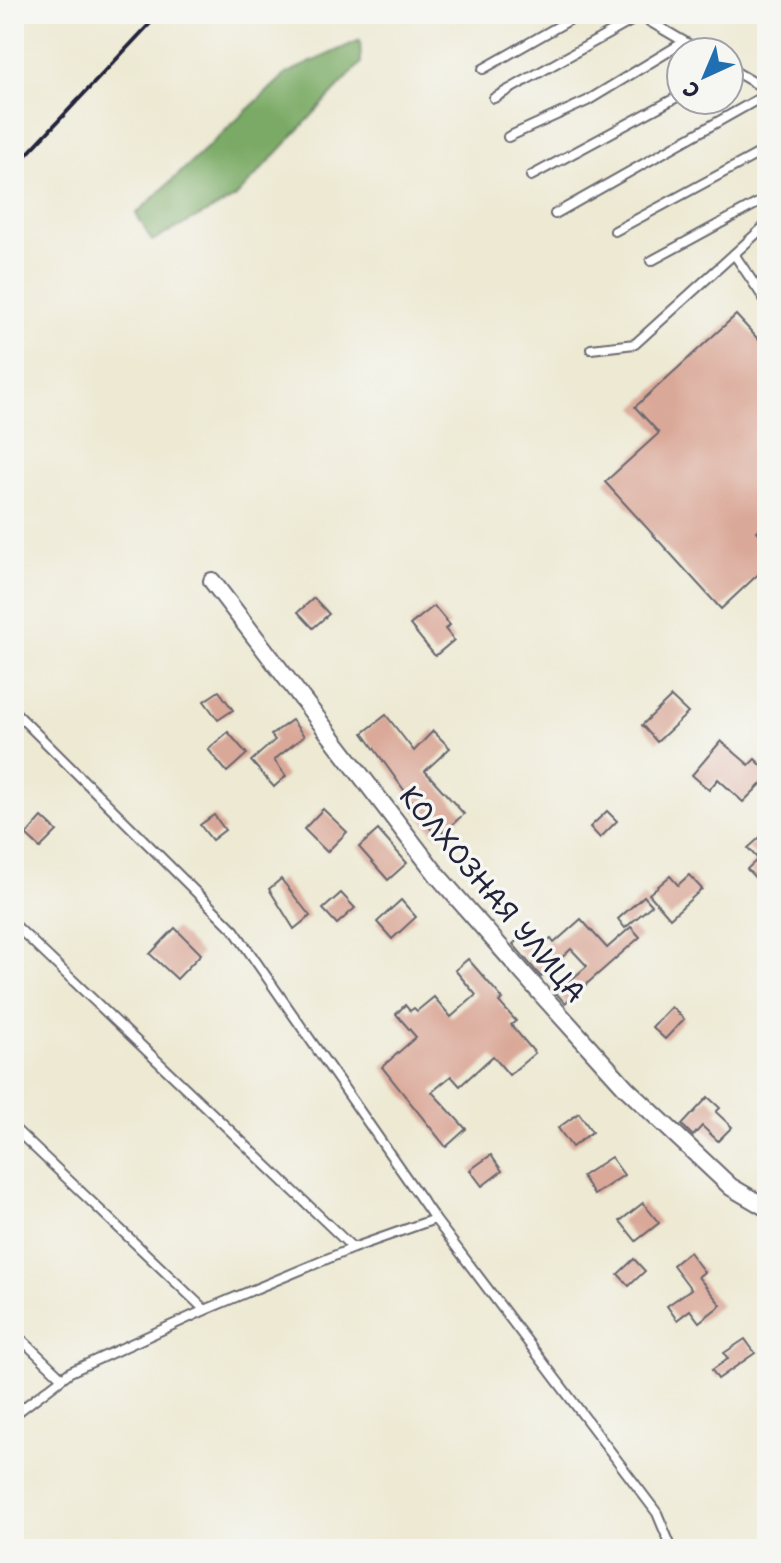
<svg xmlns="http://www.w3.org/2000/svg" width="781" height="1563" font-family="'Shantell Sans',sans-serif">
<rect width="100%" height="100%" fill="#f6f6f2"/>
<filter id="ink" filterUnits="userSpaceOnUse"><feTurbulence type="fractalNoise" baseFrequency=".0125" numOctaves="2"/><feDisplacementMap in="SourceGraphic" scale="16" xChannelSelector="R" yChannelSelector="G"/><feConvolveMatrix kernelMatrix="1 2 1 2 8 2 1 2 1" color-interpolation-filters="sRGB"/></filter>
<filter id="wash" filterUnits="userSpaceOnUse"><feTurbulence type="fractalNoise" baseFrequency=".006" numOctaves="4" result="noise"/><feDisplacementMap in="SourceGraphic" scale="32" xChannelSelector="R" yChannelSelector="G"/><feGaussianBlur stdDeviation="1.8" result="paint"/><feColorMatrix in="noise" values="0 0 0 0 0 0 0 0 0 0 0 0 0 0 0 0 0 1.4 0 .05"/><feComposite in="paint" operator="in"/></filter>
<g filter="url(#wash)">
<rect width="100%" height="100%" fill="#ede9d3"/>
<path fill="#7aaa65" stroke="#4e6650" stroke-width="2" d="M 360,40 L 361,63 L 235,198 L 152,241 L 136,214 L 287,73 Z"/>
<g id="blocks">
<g fill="#daa898">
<path d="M 736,315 L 767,349 L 767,522 L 757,531 L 767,542 L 767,566 L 721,609 L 605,482 L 659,433 L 635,407 Z"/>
<path d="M 314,598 L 329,614 L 313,628 L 298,612 Z"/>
<path d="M 434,606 L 450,625 L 445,629 L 454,640 L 435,656 L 410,625 Z"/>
<path d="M 219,691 L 233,710 L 218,720 L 204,701 Z"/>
<path d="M 671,697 L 688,713 L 657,742 L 642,725 Z"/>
<path d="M 386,715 L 414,751 L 433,731 L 450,748 L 425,771 L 464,814 L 438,837 L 411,807 L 414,804 L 363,733 Z"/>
<path d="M 292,720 L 304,736 L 274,760 L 286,776 L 274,787 L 251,761 L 275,740 L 271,735 Z"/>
<path d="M 228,732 L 247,754 L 227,772 L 208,749 Z"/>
<path d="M 721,741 L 749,765 L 755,759 L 767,771 L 767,778 L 743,802 L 718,779 L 709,790 L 692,775 Z"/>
<path d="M 323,809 L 347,832 L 327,852 L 304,829 Z"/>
<path d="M 607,811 L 617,821 L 600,838 L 590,827 Z"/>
<path d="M 214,815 L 225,830 L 212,840 L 200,825 Z"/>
<path d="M 42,817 L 57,831 L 40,848 L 26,835 Z"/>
<path d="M 378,830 L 407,863 L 388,880 L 359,847 Z"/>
<path d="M 767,831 L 767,876 L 760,883 L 747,869 L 758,859 L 748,848 Z"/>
<path d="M 689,875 L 702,889 L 670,918 L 649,894 L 670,876 L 678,885 Z"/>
<path d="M 281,879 L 310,916 L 294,929 L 269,889 Z"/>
<path d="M 341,893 L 355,908 L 337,924 L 323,909 Z"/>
<path d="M 644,896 L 652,905 L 625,928 L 618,919 Z"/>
<path d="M 401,900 L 416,917 L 392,939 L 377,922 Z"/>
<path d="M 581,919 L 607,948 L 631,927 L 640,937 L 565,1003 L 556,993 L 587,966 L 571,949 L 541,977 L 513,944 L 527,931 L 541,947 L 551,939 L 554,943 Z"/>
<path d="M 175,928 L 201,954 L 177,979 L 150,954 Z"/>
<path d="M 468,959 L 503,999 L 499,1002 L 516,1021 L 511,1025 L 535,1053 L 509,1075 L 493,1056 L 460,1086 L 451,1076 L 432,1092 L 466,1129 L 446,1147 L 382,1067 L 416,1037 L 396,1014 L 405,1005 L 410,1011 L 414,1008 L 417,1011 L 434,997 L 451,1017 L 476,995 L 455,970 Z"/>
<path d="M 671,1007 L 684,1019 L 665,1039 L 652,1027 Z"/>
<path d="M 708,1097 L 720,1108 L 716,1112 L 732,1127 L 718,1141 L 702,1126 L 693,1136 L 682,1125 Z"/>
<path d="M 579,1113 L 592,1132 L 572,1147 L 558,1128 Z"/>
<path d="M 491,1155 L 502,1171 L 482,1186 L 470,1170 Z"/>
<path d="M 611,1157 L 624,1175 L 594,1195 L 582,1176 Z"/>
<path d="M 643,1203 L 659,1223 L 636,1241 L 620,1221 Z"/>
<path d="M 689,1252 L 704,1272 L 698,1277 L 721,1305 L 699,1322 L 690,1310 L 677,1320 L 667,1306 L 691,1289 L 673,1265 Z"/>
<path d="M 634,1259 L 645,1271 L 629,1286 L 618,1274 Z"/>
<path d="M 745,1339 L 755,1353 L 718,1379 L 712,1370 L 728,1359 L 724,1353 Z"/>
</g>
</g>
</g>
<g filter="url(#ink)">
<use href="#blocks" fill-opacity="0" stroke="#696870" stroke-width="2"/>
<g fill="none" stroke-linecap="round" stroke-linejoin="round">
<g stroke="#696870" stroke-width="12">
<g id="lane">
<path d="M 637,14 L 702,52"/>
<path d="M 729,68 L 767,90"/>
<path d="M 483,69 L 580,14"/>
<path d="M 494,98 L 640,16"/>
<path d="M 508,137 L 587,101 L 684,42"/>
<path d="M 531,176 L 681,95"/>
<path d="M 555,214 L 767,94"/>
<path d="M 615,231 L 767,149"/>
<path d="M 734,254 L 767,303"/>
<path d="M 651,261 L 767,198"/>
<path d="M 591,349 L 635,344 L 767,224"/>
<path d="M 14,711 L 234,930 L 435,1219 L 657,1513 L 672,1549"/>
<path d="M 14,924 L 353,1248"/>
<path d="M 14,1128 L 205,1310"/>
<path d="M 14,1332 L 62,1378"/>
<path d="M 14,1415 L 70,1372 L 205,1310 L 353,1248 L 435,1219"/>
</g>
</g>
<g stroke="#696870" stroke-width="20">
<path id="street" d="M 212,581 L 438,876 L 544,997 L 626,1088 L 731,1187 L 767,1208"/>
</g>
<use href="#lane" stroke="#fff" stroke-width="8"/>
<use href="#street" stroke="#fff" stroke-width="16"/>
<path stroke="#22223b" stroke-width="4" d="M 14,168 L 159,14"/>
</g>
</g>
<g text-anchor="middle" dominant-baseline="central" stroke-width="7" stroke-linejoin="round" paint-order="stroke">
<g font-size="28" fill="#22223b" stroke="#f6f6f2">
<text transform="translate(493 894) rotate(50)">КОЛХОЗНАЯ УЛИЦА</text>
</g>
</g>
<rect width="781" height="1563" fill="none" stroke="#f6f6f2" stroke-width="48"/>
<g transform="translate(705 76) rotate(224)"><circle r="38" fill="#f6f6f2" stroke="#a1a1a9" stroke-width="2"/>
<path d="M0-6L14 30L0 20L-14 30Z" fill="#1f6fb2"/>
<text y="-12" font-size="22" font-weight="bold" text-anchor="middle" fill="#22223b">С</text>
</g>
</svg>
